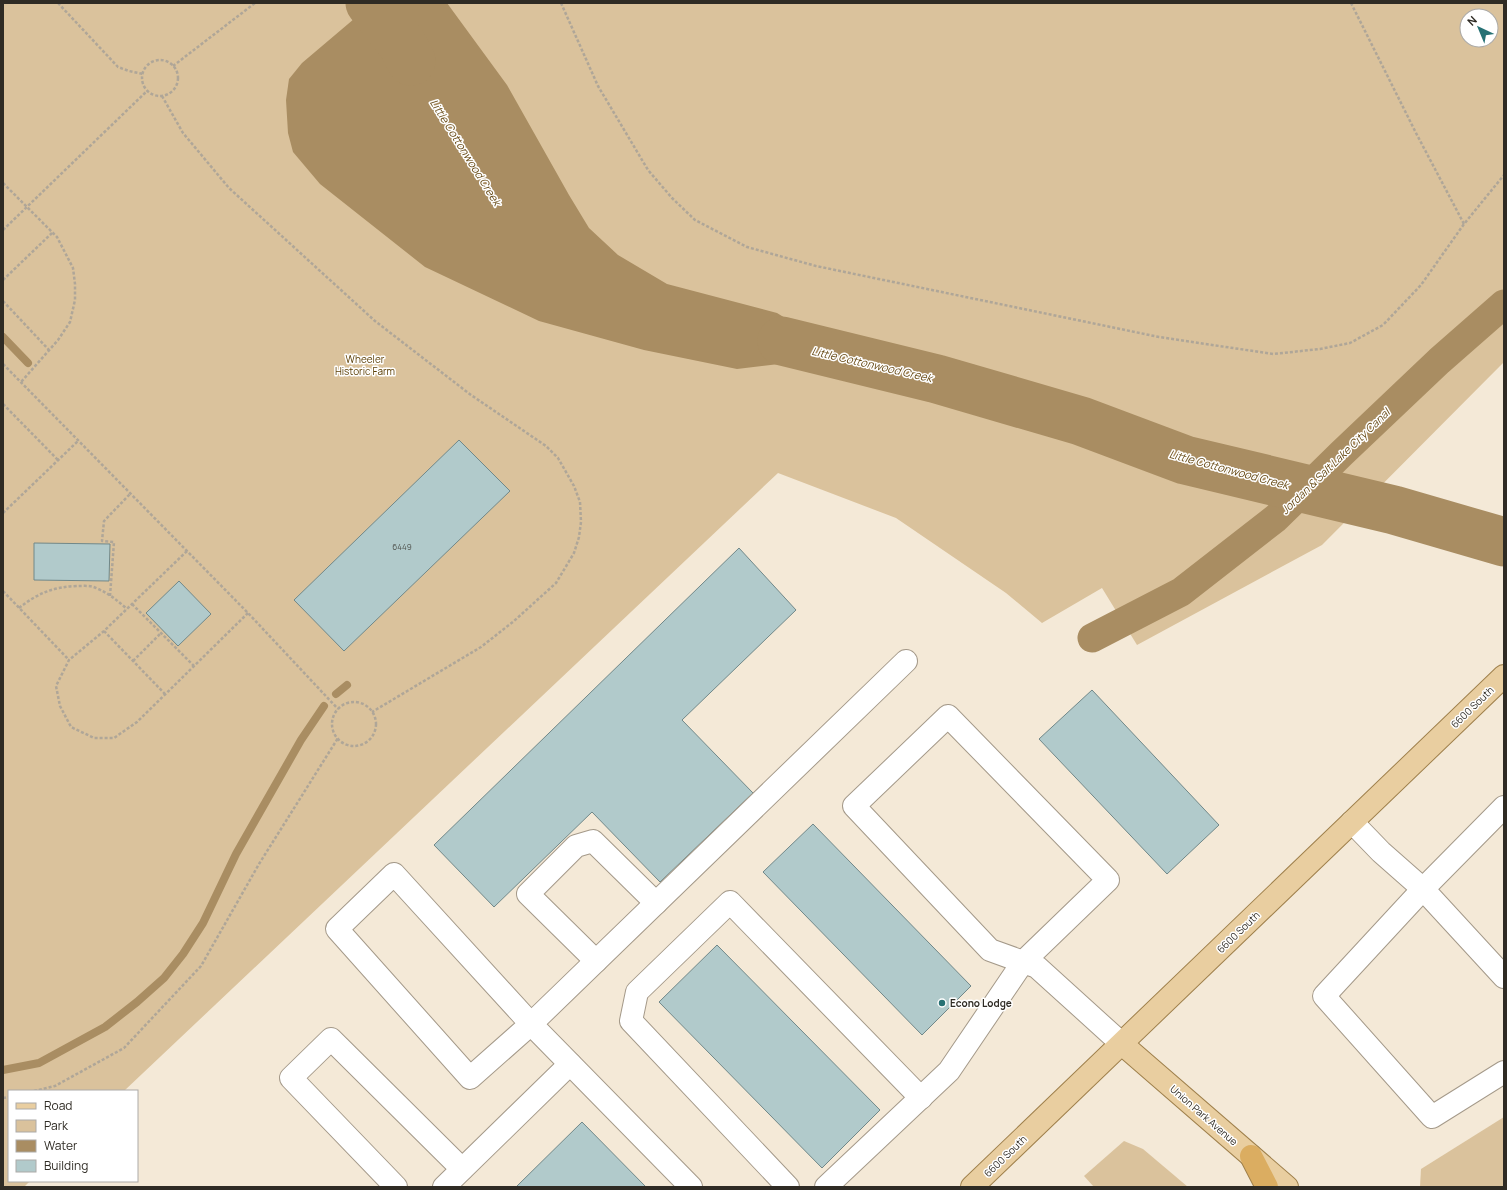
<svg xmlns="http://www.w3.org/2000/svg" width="1507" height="1190" font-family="Manrope,sans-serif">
<rect width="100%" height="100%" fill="#f4e9d7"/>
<g fill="#dac29c" fill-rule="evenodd">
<path d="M 3,3 L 1504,3 L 1504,362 L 1322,545 L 1137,645 L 1102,588 L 1042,623 L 1006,593 L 896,518 L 778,473 L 124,1091 L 9,1091 L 9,1181 L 30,1181 L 24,1187 L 3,1187 ZM 1467,16 L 1491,16 L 1491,40 L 1467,40 Z"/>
<path d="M 1504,1117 L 1504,1187 L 1420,1187 L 1421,1169 Z"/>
<path d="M 1124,1141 L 1143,1149 L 1188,1187 L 1094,1187 L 1084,1176 Z"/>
</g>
<path fill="#a98d62" d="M 375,3 L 447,3 L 507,85 L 569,195 L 589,228 L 618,255 L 667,284 L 777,313 L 847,356 L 737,369 L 644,350 L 539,321 L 425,267 L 320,184 L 293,152 L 288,133 L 286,100 L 289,79 L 302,63 L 361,13 Z"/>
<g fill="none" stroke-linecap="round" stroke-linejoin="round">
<g stroke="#a98d62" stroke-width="8">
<path d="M 3,337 L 28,363"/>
<path d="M 336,694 L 347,685"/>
<path d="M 3,1070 L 39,1063 L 105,1027 L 137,1002 L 164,978 L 183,954 L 203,923 L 236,854 L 301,740 L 324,706"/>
</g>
<path stroke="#a98d62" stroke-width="29" d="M 1092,638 L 1181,592 L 1276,518 L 1341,454 L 1439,361 L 1504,304"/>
<g stroke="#a98d62" stroke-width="49">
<path d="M 370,3 L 402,44 L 411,61"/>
<path d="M 782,341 L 937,379 L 1081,421 L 1185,460 L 1394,510 L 1504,542"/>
</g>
</g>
<g fill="#b1cacb" stroke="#718889">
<path d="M 459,440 L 510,491 L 344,651 L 294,600 Z"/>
<path d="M 34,543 L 110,544 L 109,581 L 34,580 Z"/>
<path d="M 739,548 L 796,610 L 682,720 L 753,793 L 660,882 L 592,812 L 494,907 L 434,845 Z"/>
<path d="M 179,581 L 211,614 L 178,646 L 146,613 Z"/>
<path d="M 1092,690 L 1219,825 L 1167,874 L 1039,739 Z"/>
<path d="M 813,824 L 971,986 L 922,1035 L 763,872 Z"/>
<path d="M 717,945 L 880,1110 L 822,1168 L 659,1002 Z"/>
<path d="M 582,1122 L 646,1187 L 516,1187 Z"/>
</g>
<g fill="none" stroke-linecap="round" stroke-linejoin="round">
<g stroke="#a49989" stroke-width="24">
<g id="minor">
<path d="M 1504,807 L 1423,889 L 1324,996 L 1432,1117 L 1504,1072"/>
<path d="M 1352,822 L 1381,852 L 1423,889 L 1504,977"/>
<path d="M 394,874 L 531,1024 L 470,1078 L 337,929 Z"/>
<path d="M 596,961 L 528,894 L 576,846 L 593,841 L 656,903"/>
<path d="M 396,1187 L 291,1078 L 331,1039 L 462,1169"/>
<path d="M 444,1187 L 570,1064"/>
<path d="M 691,1187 L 531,1024 L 906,661"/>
<path d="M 788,1187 L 631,1021 L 637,992 L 730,902 L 921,1098"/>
<path d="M 826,1187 L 949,1071 L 1023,962 L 1108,880 L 948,716 L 854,806 L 990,950 L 1037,967 L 1122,1044"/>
</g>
</g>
<g stroke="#9f804c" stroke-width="24">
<g id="major">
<path d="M 1122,1044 L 1287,1187"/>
<path d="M 972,1187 L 1504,676"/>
</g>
</g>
<g stroke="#9f804c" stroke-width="24">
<path id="highway" d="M 1251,1156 L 1267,1187"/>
</g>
<g stroke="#afa698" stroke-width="2.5" stroke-dasharray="3 2" stroke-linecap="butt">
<path d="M 58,3 L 118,67 L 129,71 L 143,74"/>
<path d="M 561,3 L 598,86 L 648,170 L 672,198 L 695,220 L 747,247 L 816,266 L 1159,337 L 1273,354 L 1320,349 L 1350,343 L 1383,325 L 1421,285 L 1464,224 L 1504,175"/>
<path d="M 1351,3 L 1416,133 L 1464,224"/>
<circle cx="160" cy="78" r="18"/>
<path d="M 173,66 L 255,3"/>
<path d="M 162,96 L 183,133 L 229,188 L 375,321 L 471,395 L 546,446 L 558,458 L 574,486 L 580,502 L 581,522 L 579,537 L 574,553 L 556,583 L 514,621 L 481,647 L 372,712"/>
<path d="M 3,183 L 57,237 L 73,268 L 75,284 L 75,300 L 70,322 L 58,340 L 21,382"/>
<path d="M 3,230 L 147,91"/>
<path d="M 3,280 L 52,233"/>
<path d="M 3,301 L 49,350"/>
<path d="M 3,364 L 248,613 L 338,709"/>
<path d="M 3,404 L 58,460"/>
<path d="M 3,513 L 78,441"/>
<path d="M 187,551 L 104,631 L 69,660 L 56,686 L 60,706 L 71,727 L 94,738 L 114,738 L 137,722 L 248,613"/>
<path d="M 3,591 L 69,660"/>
<path d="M 110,596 L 114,542 L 102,541 L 104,521 L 130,494"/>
<path d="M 132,604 L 194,666"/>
<path d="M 19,608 C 38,593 53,587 77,586 C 83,586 90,585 96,588 C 108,593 117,600 127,609"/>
<path d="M 104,631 L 165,694"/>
<path d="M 133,661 L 161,633"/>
<circle cx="354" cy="724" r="22"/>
<path d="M 34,1091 L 55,1086 L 124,1048 L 201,966 L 259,864 L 338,738"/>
<path d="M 3,1098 L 9,1097"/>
</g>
<use href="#minor" stroke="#fff" stroke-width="22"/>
<use href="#major" stroke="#e9cea0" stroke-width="22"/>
<use href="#highway" stroke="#dbad61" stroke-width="22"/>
</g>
<circle fill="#267174" stroke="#fff" stroke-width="1.5" cx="942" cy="1003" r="4"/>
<g text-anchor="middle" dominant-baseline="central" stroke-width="3" stroke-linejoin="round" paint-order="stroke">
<g font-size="8" fill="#50534e">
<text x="402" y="546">6449</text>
</g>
<g font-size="10" fill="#5a3d03" stroke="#fff">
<text x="365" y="359">Wheeler<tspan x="365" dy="12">Historic Farm</tspan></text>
</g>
<g font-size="10" fill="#2f2b24" stroke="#fff">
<text transform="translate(1472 707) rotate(-44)">6600 South</text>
<text transform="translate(1238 932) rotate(-44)">6600 South</text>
<text transform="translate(1204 1115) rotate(41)">Union Park Avenue</text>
<text transform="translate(1005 1156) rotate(-44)">6600 South</text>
</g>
<g font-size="10" font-weight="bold" fill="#2f2b24" stroke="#fff" text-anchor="start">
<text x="950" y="1003">Econo Lodge</text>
</g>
<g font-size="11" font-style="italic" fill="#684b16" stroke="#fff">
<text transform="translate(466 152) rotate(58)">Little Cottonwood Creek</text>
<text transform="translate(872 364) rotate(13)">Little Cottonwood Creek</text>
<text transform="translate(1335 461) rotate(-44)">Jordan &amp; Salt Lake City Canal</text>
<text transform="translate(1229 469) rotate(15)">Little Cottonwood Creek</text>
</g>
</g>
<rect width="1507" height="1190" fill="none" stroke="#2f2b24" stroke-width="8"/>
<rect x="8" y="1090" width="130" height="92" fill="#ffffff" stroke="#acaaa7"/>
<rect x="16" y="1103" width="20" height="6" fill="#e9cea0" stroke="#acaaa7"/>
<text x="44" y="1110" font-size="12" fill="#2f2b24">Road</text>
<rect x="16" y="1120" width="20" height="12" fill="#dac29c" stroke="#acaaa7"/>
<text x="44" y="1130" font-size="12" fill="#2f2b24">Park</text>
<rect x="16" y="1140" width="20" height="12" fill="#a98d62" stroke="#acaaa7"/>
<text x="44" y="1150" font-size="12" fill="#2f2b24">Water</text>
<rect x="16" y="1160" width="20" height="12" fill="#b1cacb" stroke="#acaaa7"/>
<text x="44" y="1170" font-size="12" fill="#2f2b24">Building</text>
<g transform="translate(1479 28) rotate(316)"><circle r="19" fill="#ffffff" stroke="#acaaa7"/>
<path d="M0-3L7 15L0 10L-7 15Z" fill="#267174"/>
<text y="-6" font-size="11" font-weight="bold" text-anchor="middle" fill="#2f2b24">N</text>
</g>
</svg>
